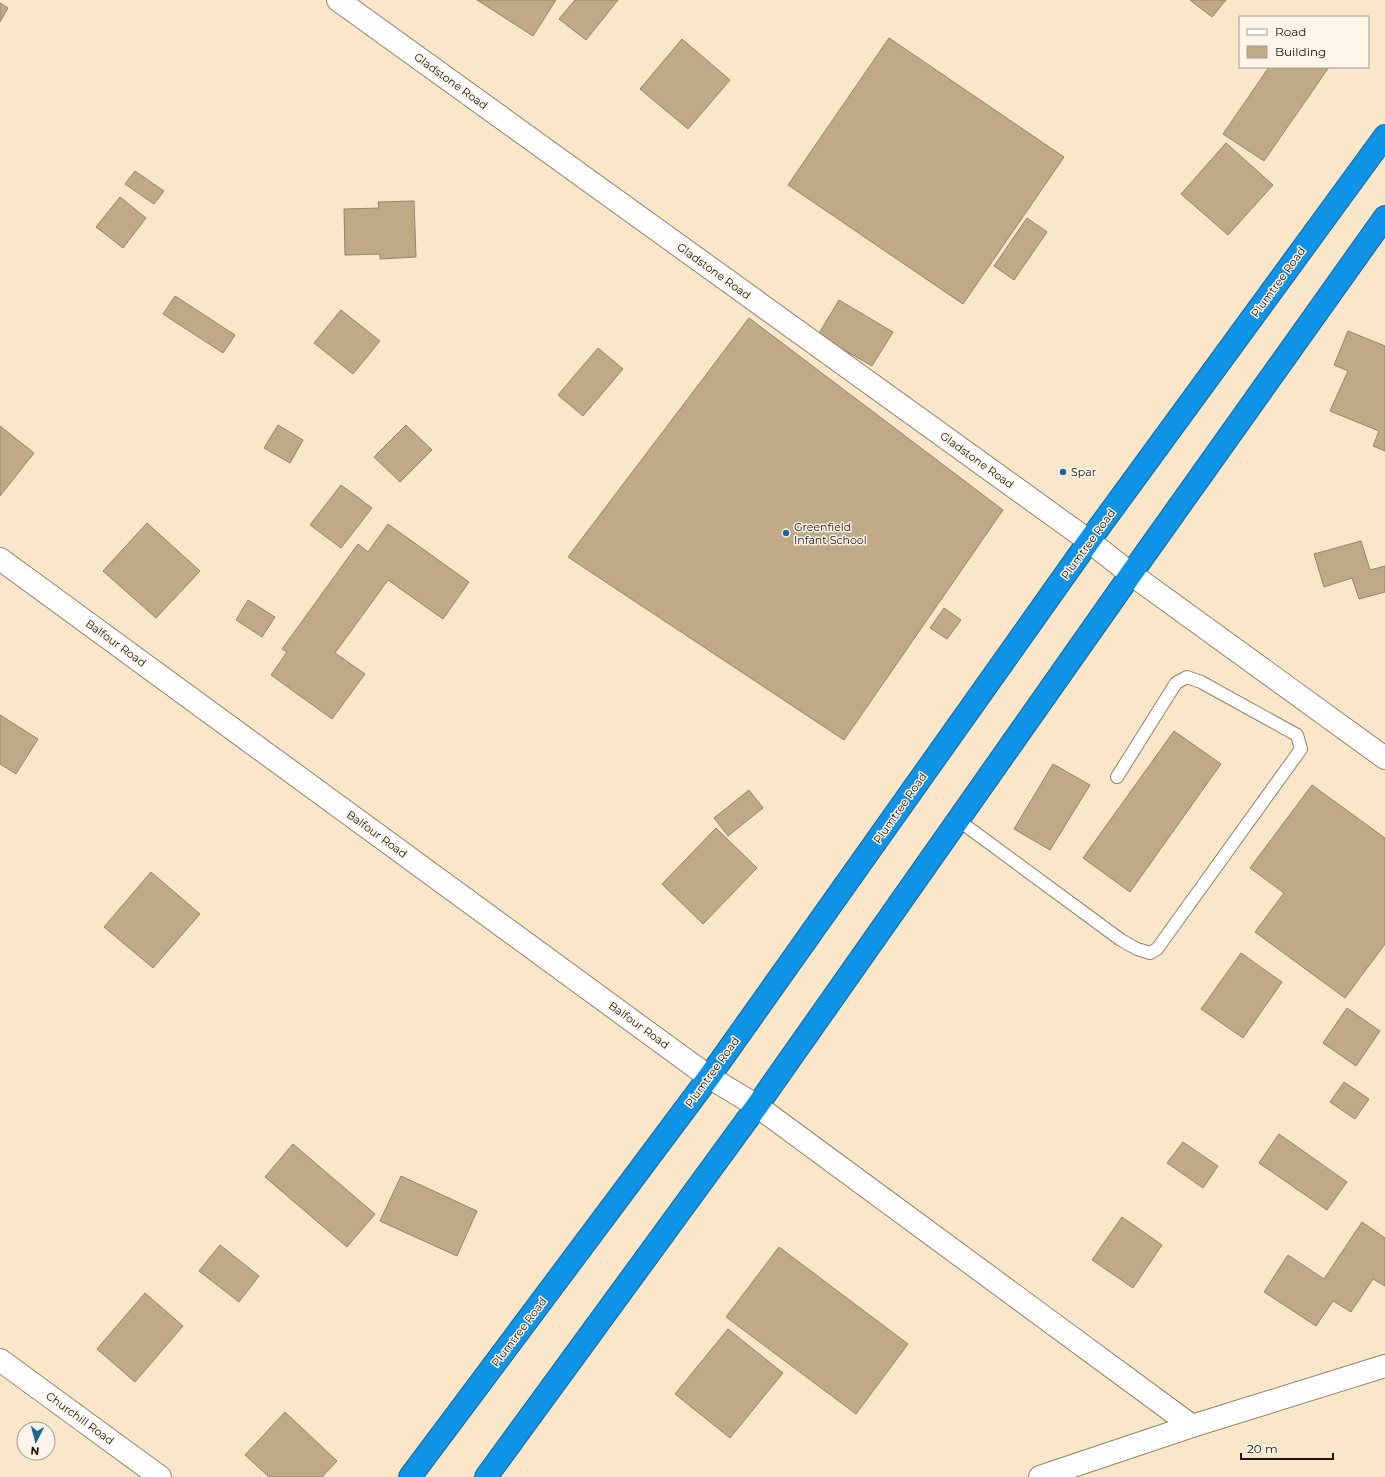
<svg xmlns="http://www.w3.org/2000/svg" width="1385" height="1477" font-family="Montserrat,sans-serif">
<rect width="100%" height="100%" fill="#fae6c9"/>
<g fill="#c0a987" stroke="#968469">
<path d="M 477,0 L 556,0 L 533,36 Z"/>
<path d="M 575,0 L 618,0 L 586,40 L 559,19 Z"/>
<path d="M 1190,0 L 1226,0 L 1212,17 Z"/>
<path d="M 0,3 L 8,8 L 0,22 Z"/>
<path d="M 889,38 L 1064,157 L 963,304 L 788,185 Z"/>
<path d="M 682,39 L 730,80 L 688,129 L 640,89 Z"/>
<path d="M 1269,67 L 1329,67 L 1264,161 L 1223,134 Z"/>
<path d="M 1226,143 L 1273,185 L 1228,235 L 1181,194 Z"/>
<path d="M 135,171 L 164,191 L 154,204 L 125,184 Z"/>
<path d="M 120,197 L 146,218 L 123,248 L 96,227 Z"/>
<path d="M 414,201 L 416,257 L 380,259 L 380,254 L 345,255 L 344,209 L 379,208 L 378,202 Z"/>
<path d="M 1027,218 L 1047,232 L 1014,280 L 994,266 Z"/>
<path d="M 175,296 L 235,335 L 223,353 L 163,314 Z"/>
<path d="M 839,300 L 893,332 L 872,366 L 818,335 Z"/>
<path d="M 341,310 L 380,341 L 353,374 L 314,343 Z"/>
<path d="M 749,318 L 1003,510 L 844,740 L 568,557 Z"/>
<path d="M 1348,331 L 1385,346 L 1385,451 L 1373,446 L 1379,431 L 1330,411 L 1348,371 L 1334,365 Z"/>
<path d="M 598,348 L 623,369 L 583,416 L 558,395 Z"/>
<path d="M 278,425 L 303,440 L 290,463 L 264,448 Z"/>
<path d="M 406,425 L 432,450 L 400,482 L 374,457 Z"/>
<path d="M 0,426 L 34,453 L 0,496 Z"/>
<path d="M 341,485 L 372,508 L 341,548 L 310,525 Z"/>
<path d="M 147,523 L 200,571 L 156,618 L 103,571 Z"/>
<path d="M 388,524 L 469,582 L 443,619 L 388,580 L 335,653 L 365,674 L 332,719 L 271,675 L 287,652 L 282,649 L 358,544 L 368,552 Z"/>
<path d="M 1361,541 L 1370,570 L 1385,566 L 1385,592 L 1359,599 L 1352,578 L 1324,587 L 1314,554 Z"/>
<path d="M 248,600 L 275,617 L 262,637 L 236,620 Z"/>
<path d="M 944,608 L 961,620 L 947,639 L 930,628 Z"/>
<path d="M 0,715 L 38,739 L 16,774 L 0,764 Z"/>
<path d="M 1174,731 L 1221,764 L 1130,892 L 1083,858 Z"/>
<path d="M 1053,764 L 1090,785 L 1050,850 L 1014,829 Z"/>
<path d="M 1312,785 L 1385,838 L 1385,944 L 1345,998 L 1255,932 L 1284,893 L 1250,868 Z"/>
<path d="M 749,790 L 763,808 L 728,836 L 714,818 Z"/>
<path d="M 716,828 L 757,868 L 703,924 L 662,884 Z"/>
<path d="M 151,872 L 200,914 L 153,968 L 104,927 Z"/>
<path d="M 1241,953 L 1282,982 L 1243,1038 L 1201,1009 Z"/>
<path d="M 1347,1008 L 1380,1031 L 1356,1066 L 1323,1043 Z"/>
<path d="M 1344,1082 L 1369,1099 L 1355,1119 L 1330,1102 Z"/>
<path d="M 1279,1134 L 1347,1182 L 1327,1210 L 1259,1163 Z"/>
<path d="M 1183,1142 L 1218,1166 L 1203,1188 L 1167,1163 Z"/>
<path d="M 293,1144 L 375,1214 L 347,1247 L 265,1177 Z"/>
<path d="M 401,1176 L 477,1211 L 457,1256 L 380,1221 Z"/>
<path d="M 1122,1217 L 1162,1245 L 1133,1288 L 1092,1260 Z"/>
<path d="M 1362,1222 L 1385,1238 L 1385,1286 L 1373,1279 L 1351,1312 L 1333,1301 L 1316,1326 L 1264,1292 L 1288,1255 L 1324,1279 Z"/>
<path d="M 220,1245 L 259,1276 L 239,1302 L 199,1271 Z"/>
<path d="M 779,1247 L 908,1344 L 856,1414 L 726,1317 Z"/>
<path d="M 145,1293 L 183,1326 L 135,1382 L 97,1349 Z"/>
<path d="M 728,1329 L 783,1373 L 730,1438 L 675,1394 Z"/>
<path d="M 285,1412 L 337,1461 L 322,1477 L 269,1477 L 245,1455 Z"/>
</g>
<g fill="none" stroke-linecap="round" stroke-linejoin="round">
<g stroke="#948268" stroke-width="14">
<path id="lane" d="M 958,820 L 1121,940 L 1137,949 L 1150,953 L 1157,949 L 1301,749 L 1297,735 L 1201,682 L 1187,677 L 1176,683 L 1117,777"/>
</g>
<g stroke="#948268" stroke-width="24">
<g id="street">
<path d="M 338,0 L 1089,541 L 1131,574 L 1385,758"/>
<path d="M 0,559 L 709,1077 L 757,1106 L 1192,1426"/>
<path d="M 0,1360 L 160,1477"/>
<path d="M 1040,1477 L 1192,1426 L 1385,1366"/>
</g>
</g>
<g stroke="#146799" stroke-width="24">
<g id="highway">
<path d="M 410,1477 L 709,1077 L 1089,541 L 1385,136"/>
<path d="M 486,1477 L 757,1106 L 1131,574 L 1385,217"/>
</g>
</g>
<use href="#lane" stroke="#fff" stroke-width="12"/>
<use href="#street" stroke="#fff" stroke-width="22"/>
<use href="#highway" stroke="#0f93e6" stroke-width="22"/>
</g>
<g fill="#1e6498" stroke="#fdf5ea" stroke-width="1.5">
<circle cx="1063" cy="472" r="4"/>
<circle cx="786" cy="533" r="4"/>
</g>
<g text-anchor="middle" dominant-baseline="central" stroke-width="3" stroke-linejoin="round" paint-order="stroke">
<g font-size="11" fill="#1c160b" stroke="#fdf5ea">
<text transform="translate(451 81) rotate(36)">Gladstone Road</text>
<text transform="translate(714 271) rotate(36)">Gladstone Road</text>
<text transform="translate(1278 282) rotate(-54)">Plumtree Road</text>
<text transform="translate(977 460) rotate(36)">Gladstone Road</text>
<text transform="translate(1088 544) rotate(-54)">Plumtree Road</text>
<text transform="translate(116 643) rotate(36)">Balfour Road</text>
<text transform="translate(900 808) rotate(-55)">Plumtree Road</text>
<text transform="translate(377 834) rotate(36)">Balfour Road</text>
<text transform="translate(639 1025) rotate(36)">Balfour Road</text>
<text transform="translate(712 1072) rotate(-54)">Plumtree Road</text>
<text transform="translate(519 1332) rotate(-53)">Plumtree Road</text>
<text transform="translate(80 1418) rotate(36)">Churchill Road</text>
</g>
<g font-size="11" fill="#1c160b" stroke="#fdf5ea" text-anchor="start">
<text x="1071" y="472">Spar</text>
<text x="794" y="527">Greenfield<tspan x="794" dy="13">Infant School</tspan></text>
</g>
</g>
<rect x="1239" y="16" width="130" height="52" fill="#fdf5ea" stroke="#a39c91"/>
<rect x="1247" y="29" width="20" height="6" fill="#ffffff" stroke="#a39c91"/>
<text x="1275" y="36" font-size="12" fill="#1c160b">Road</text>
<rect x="1247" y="46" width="20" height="12" fill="#c0a987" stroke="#a39c91"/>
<text x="1275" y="56" font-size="12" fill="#1c160b">Building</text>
<g transform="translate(36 1441) rotate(186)"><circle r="19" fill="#fdf5ea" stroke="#a39c91"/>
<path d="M0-3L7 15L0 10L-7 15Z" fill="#1e6498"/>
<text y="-6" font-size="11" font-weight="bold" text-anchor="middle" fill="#1c160b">N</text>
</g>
<path d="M1241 1453v6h92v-6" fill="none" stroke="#1c160b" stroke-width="2"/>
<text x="1247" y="1453" font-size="12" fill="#1c160b" stroke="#fdf5ea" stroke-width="3" paint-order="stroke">20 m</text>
</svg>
